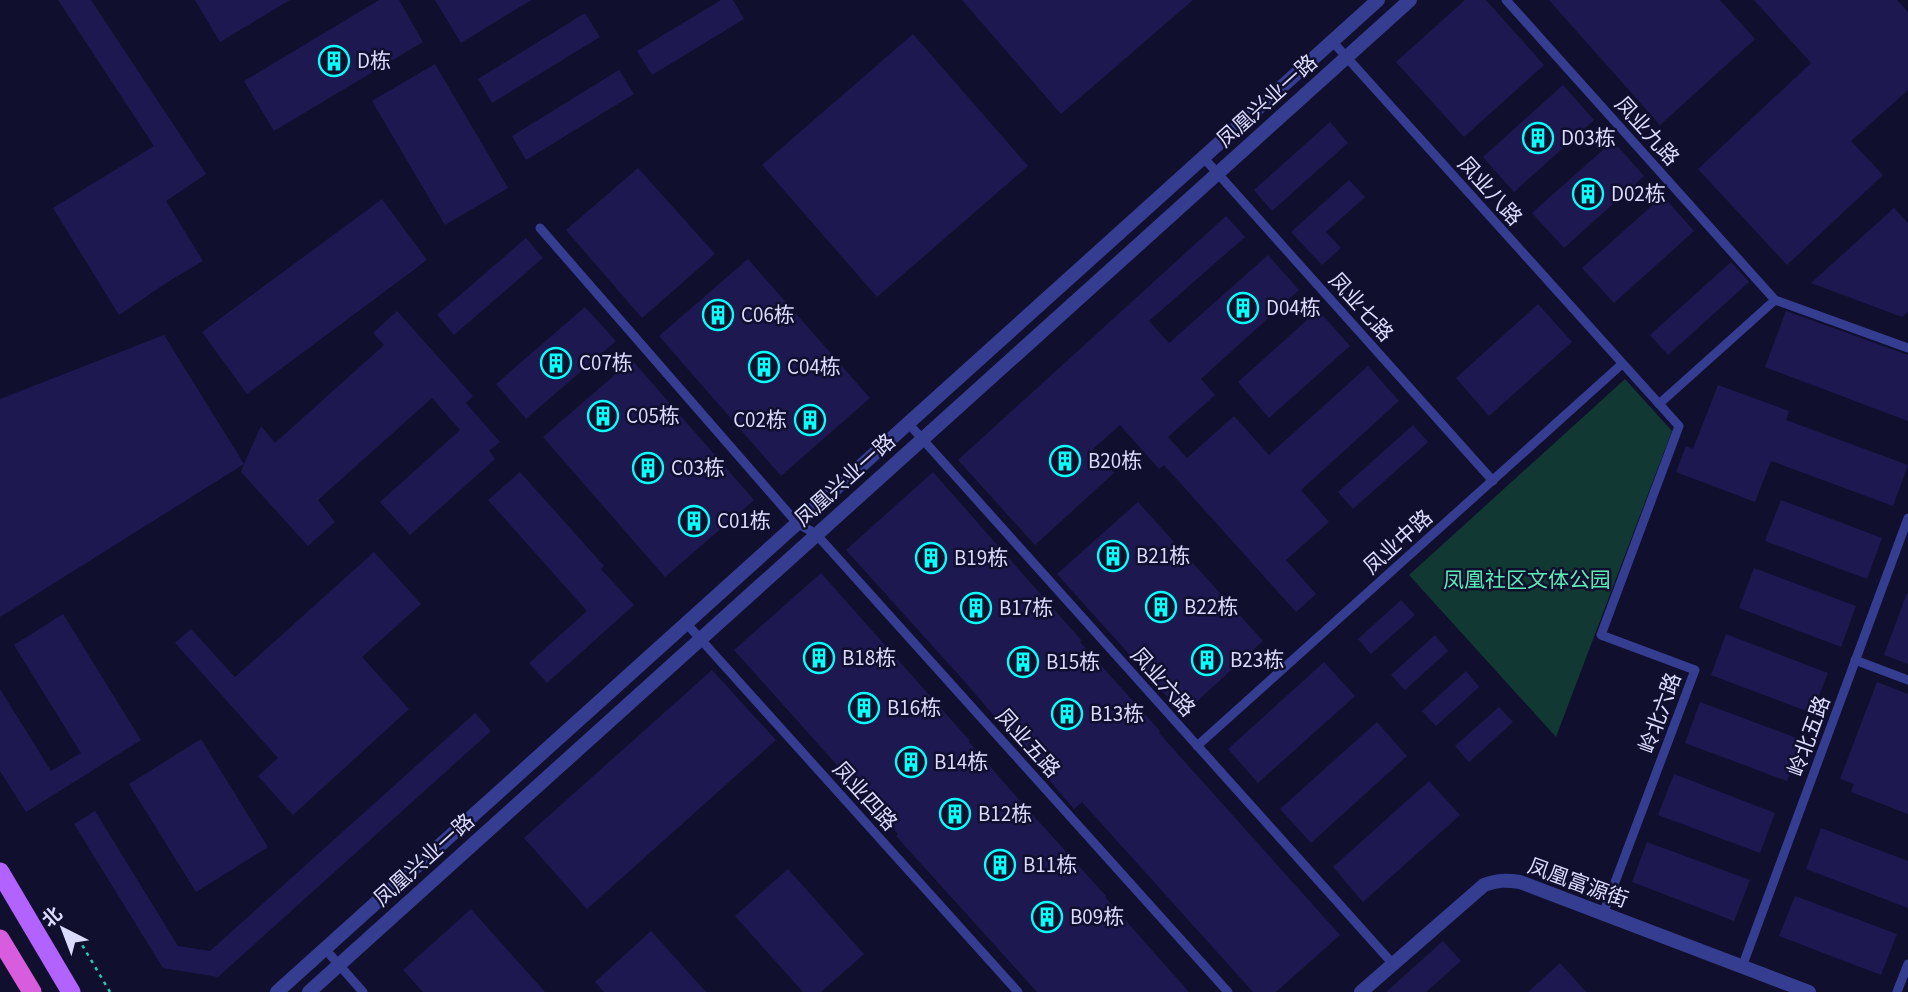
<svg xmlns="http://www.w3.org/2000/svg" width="1908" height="992" font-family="'Source Sans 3','Noto Sans SC',sans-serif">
<rect width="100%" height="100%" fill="#100f2d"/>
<path fill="#113832" d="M 1625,379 L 1672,431 L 1556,737 L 1409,575 Z"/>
<g fill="#1d1950">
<path d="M 58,0 L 91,0 L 206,174 L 166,201 L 203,261 L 169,281 L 119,315 L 53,208 L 154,146 Z"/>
<path d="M 195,0 L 290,0 L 220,42 Z"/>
<path d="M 379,0 L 399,0 L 423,42 L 274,131 L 244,81 Z"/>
<path d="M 435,0 L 531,0 L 461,43 Z"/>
<path d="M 721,0 L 733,0 L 744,19 L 652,75 L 637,51 Z"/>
<path d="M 962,0 L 1193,0 L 1061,114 Z"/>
<path d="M 1465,0 L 1486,0 L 1544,65 L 1464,137 L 1396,62 Z"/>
<path d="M 1549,0 L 1720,0 L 1755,39 L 1660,125 Z"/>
<path d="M 1754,0 L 1897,0 L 1908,12 L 1908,90 L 1851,141 L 1883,175 L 1787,265 L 1698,169 L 1811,63 Z"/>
<path d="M 585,13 L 600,37 L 492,103 L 478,79 Z"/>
<path d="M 913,34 L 1028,166 L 877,297 L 762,165 Z"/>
<path d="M 435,64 L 508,188 L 445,225 L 372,101 Z"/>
<path d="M 619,70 L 634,94 L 526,160 L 512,136 Z"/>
<path d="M 1563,85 L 1594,120 L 1514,192 L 1483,157 Z"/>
<path d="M 1330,122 L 1348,143 L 1272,211 L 1254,190 Z"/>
<path d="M 1613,141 L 1644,176 L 1564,248 L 1532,213 Z"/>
<path d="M 638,168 L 715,254 L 642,318 L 566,230 Z"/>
<path d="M 1349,180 L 1365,197 L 1326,232 L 1341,248 L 1322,265 L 1291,232 Z"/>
<path d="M 1663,196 L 1694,231 L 1614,303 L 1582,268 Z"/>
<path d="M 382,199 L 427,260 L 247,394 L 202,332 Z"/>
<path d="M 1894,208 L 1908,223 L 1908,312 L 1902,317 L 1811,283 Z"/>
<path d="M 1226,216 L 1245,237 L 1149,321 L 1169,343 L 1268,255 L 1299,290 L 1201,379 L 1215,395 L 1168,437 L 1187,458 L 1234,416 L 1269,455 L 1368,366 L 1399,401 L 1301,490 L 1329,522 L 1286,560 L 1316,594 L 1296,612 L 1164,465 L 1159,469 L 1120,425 L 1093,449 L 1114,473 L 1035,545 L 958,460 Z"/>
<path d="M 526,238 L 543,258 L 454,335 L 437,315 Z"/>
<path d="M 748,259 L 870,398 L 781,476 L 659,336 Z"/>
<path d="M 1731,262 L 1749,282 L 1668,355 L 1650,335 Z"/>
<path d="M 1538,304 L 1572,342 L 1489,416 L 1456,378 Z"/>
<path d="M 585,307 L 616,341 L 526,419 L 496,384 Z"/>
<path d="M 1318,310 L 1350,346 L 1269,418 L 1238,382 Z"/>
<path d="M 397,311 L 473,396 L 466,403 L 500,442 L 489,451 L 495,459 L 410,535 L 380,502 L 460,430 L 432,398 L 318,500 L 335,522 L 308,546 L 241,472 L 244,464 L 0,617 L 0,399 L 164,335 L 244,464 L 261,426 L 275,443 L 384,345 L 373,333 Z"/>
<path d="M 1786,311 L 1908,355 L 1908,421 L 1765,367 Z"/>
<path d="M 632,360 L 754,500 L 665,577 L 543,437 Z"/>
<path d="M 1718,385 L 1789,411 L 1786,420 L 1908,465 L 1893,506 L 1771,461 L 1755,502 L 1676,472 L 1686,446 L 1693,449 Z"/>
<path d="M 1413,425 L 1428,442 L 1353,509 L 1338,492 Z"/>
<path d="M 520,472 L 604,566 L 601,569 L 634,605 L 547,683 L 529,663 L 587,611 L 488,500 Z"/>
<path d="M 933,472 L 1082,641 L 1080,642 L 1160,731 L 1159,733 L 1340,935 L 1276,992 L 1253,992 L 1082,802 L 1074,809 L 965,682 L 846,550 Z"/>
<path d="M 1781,500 L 1882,538 L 1867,579 L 1765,541 Z"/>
<path d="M 1138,502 L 1263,641 L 1183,714 L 1057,574 Z"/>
<path d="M 374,552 L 421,604 L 362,657 L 409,709 L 293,815 L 258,776 L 278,758 L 175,643 L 191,629 L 235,677 Z"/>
<path d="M 1754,568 L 1856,606 L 1841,647 L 1739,608 Z"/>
<path d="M 821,573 L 970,741 L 969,742 L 1014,794 L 1106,896 L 1105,897 L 1189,992 L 1037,992 L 896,836 L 898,834 L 853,783 L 734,650 Z"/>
<path d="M 1907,593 L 1908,594 L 1908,664 L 1884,655 Z"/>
<path d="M 1401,600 L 1415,615 L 1371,654 L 1358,639 Z"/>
<path d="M 63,614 L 141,740 L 26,812 L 0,771 L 0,689 L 51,771 L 81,753 L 14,645 Z"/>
<path d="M 1726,634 L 1828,673 L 1812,713 L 1711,675 Z"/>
<path d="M 1435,635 L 1448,651 L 1405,690 L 1391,675 Z"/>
<path d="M 1324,662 L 1355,696 L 1258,783 L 1228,749 Z"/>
<path d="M 712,670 L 776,740 L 587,909 L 524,838 Z"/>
<path d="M 1466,671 L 1479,687 L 1436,726 L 1422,711 Z"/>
<path d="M 1877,682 L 1908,694 L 1908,814 L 1851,792 L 1854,784 L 1840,779 Z"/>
<path d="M 1700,702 L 1802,740 L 1787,781 L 1685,743 Z"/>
<path d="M 1499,707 L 1513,722 L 1469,762 L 1455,746 Z"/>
<path d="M 475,713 L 491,731 L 218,977 L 163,968 L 74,824 L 95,811 L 178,946 L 210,951 Z"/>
<path d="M 1377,722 L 1407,756 L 1311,843 L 1280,809 Z"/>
<path d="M 201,739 L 268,847 L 196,892 L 129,784 Z"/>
<path d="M 1674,774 L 1775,813 L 1760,853 L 1658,815 Z"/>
<path d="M 1429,781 L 1460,815 L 1363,902 L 1333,867 Z"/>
<path d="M 1821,828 L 1908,861 L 1908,908 L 1806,869 Z"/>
<path d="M 1647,842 L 1750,880 L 1734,921 L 1632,882 Z"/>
<path d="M 788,869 L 864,954 L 821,992 L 803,992 L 735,916 Z"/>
<path d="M 1795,896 L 1897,934 L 1881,975 L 1779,936 Z"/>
<path d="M 471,909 L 545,992 L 423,992 L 403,970 Z"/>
<path d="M 651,931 L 706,992 L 604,992 L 595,982 Z"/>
<path d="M 1443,941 L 1461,961 L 1426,992 L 1386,992 Z"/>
<path d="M 1560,963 L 1586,992 L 1528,992 Z"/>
</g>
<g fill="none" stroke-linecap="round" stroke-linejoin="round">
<path stroke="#24caac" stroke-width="2.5" stroke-dasharray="3.5 5" stroke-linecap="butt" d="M 78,938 L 110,992"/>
<g stroke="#353d91" stroke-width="9">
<path d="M 1506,0 L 1775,300 L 1659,404"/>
<path d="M 1332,41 L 1679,426 L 1601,635 L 1695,670 L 1603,914"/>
<path d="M 1203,157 L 1493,481"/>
<path d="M 540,228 L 797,523 L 816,534 L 1228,992"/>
<path d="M 1775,300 L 1908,348"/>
<path d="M 908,423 L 1393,964"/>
<path d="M 686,623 L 1018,992"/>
<path d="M 1855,660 L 1908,680"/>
<path d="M 1197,746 L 1622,364"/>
<path d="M 325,949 L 363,992"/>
<path d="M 1742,967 L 1908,518"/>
<path d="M 1897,992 L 1908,964"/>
</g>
<g stroke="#353d91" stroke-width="14">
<path d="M 277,992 L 1378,0"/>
<path d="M 309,992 L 1410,0"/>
<path d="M 1361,992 L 1484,885 C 1497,880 1506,880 1520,882 L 1809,992"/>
</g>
<path stroke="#b162ff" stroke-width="19" d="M 0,872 L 71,992"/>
<path stroke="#d85cde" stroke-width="19" d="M 0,939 L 32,992"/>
</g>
<defs>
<g id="building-ring" transform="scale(1.575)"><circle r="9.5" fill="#100f2d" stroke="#07fff9" stroke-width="1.5"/><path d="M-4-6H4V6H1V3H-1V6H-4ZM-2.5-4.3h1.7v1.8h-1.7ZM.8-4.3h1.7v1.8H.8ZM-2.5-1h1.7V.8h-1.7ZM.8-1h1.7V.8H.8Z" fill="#07fff9"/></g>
</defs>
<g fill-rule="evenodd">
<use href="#building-ring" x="334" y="61"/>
<use href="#building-ring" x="1538" y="138"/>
<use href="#building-ring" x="1588" y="194"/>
<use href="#building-ring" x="1243" y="308"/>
<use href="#building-ring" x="718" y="315"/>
<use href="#building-ring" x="556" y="363"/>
<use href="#building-ring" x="764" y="367"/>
<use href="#building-ring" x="603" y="416"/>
<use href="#building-ring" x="810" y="420"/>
<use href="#building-ring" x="1065" y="461"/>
<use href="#building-ring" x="648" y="468"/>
<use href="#building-ring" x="694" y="521"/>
<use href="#building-ring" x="1113" y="556"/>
<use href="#building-ring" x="931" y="558"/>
<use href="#building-ring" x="1161" y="607"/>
<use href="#building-ring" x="976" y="608"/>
<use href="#building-ring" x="819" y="658"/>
<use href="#building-ring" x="1207" y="660"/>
<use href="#building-ring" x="1023" y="662"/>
<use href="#building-ring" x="864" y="708"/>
<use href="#building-ring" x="1067" y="714"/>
<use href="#building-ring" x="911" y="762"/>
<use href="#building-ring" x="955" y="814"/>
<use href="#building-ring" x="1000" y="865"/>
<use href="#building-ring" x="1047" y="917"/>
</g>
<g text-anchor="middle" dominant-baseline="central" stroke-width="5" stroke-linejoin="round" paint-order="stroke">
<g font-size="21" fill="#dbdbff" stroke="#100f2d" text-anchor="start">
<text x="357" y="61">D栋</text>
<text x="1561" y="138">D03栋</text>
<text x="1611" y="194">D02栋</text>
<text x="1266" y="308">D04栋</text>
<text x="741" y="315">C06栋</text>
<text x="579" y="363">C07栋</text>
<text x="787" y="367">C04栋</text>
<text x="626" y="416">C05栋</text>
<text x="787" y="420" text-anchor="end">C02栋</text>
<text x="1088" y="461">B20栋</text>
<text x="671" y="468">C03栋</text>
<text x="717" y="521">C01栋</text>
<text x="1136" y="556">B21栋</text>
<text x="954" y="558">B19栋</text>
<text x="1184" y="607">B22栋</text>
<text x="999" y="608">B17栋</text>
<text x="842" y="658">B18栋</text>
<text x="1230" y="660">B23栋</text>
<text x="1046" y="662">B15栋</text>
<text x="887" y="708">B16栋</text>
<text x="1090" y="714">B13栋</text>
<text x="934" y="762">B14栋</text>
<text x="978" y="814">B12栋</text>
<text x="1023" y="865">B11栋</text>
<text x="1070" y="917">B09栋</text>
</g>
<g font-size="21" fill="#dbdbff" stroke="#100f2d">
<text transform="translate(1267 101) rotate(-42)">凤凰兴业一路</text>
<text transform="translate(1647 131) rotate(48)">凤业九路</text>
<text transform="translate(1490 191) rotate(48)">凤业八路</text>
<text transform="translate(1361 307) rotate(48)">凤业七路</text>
<text transform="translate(845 480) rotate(-42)">凤凰兴业一路</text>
<text transform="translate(1398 542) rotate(-42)">凤业中路</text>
<text transform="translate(1163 682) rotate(48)">凤业六路</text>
<text transform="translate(1660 713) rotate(-70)">岭北六路</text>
<text transform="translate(1809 736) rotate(-70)">岭北五路</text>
<text transform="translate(1028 743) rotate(48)">凤业五路</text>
<text transform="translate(865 796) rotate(48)">凤业四路</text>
<text transform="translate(424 860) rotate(-42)">凤凰兴业一路</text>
<text transform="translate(1578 883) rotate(20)">凤凰富源街</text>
</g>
<g font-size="21" fill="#5aecb6" stroke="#100f2d">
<text x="1527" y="580">凤凰社区文体公园</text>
</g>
</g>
<g transform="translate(63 929) rotate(318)" stroke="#100f2d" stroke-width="5" paint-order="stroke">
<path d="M0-5L12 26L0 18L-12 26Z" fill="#dbdbff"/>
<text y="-10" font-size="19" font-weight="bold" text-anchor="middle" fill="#dbdbff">北</text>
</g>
</svg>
